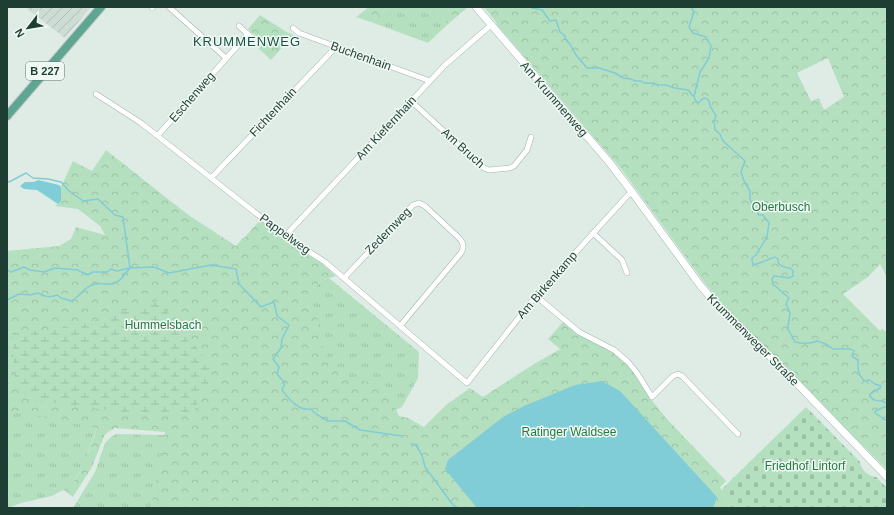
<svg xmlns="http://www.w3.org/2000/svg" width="894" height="515" font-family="Helvetica,sans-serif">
<defs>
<pattern id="industrial-furrows" width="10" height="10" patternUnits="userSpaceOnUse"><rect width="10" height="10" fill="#cddcd5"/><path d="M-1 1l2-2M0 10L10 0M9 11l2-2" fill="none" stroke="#b0beb7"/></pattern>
<pattern id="grass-tufts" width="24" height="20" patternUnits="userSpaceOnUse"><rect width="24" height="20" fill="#b5e0c0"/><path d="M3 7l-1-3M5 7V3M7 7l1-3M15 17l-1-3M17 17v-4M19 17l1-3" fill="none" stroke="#9bc1a6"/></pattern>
<pattern id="forest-crowns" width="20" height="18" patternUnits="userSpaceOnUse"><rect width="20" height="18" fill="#b5e0c0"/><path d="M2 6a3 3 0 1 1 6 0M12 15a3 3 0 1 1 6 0" fill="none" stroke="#9bc1a6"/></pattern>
<pattern id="wetland-marsh" width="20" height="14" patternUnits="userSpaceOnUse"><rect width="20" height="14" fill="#b5e0c0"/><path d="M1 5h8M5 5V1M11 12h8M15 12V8" fill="none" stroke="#9bc1a6"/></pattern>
<pattern id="cemetery-stones" width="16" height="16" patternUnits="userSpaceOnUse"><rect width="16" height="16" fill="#b5e0c0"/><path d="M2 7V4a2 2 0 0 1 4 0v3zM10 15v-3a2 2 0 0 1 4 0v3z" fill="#9bc1a6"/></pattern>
</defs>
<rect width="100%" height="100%" fill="#dfece6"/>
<path fill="url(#industrial-furrows)" d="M 25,7 L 91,7 L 65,38 Z"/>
<g fill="url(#grass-tufts)">
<path d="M 389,7 L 435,7 L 448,24 L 428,43 L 371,22 Z"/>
<path d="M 329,278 L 419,352 L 418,378 L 402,407 L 394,411 L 383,413 L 303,341 L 298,319 L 310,291 L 323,280 Z"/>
<path d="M 7,409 L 97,427 L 84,466 L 70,486 L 52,496 L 21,503 L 9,508 L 7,508 Z"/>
<path d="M 116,434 L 165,435 L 151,508 L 73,508 L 95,472 L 105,443 L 111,437 Z"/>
</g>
<g fill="url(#forest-crowns)" fill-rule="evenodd">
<path d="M 369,7 L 389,7 L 371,22 L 356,17 Z"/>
<path d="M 435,7 L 468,7 L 448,24 Z"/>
<path d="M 484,7 L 887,7 L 887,277 L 880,264 L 868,277 L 843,294 L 880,331 L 882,329 L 887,332 L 887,470 L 723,305 L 706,285 L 622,170 L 497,25 L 496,22 ZM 828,58 L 844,97 L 824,110 L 819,98 L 811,101 L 797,73 Z"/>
<path d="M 260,15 L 285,31 L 293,35 L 271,60 L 256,46 L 261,41 L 248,29 Z"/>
<path d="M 106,150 L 187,214 L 236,246 L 243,238 L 244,238 L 260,220 L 284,240 L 324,265 L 336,276 L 323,280 L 310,291 L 307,298 L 317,317 L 320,341 L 331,365 L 349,377 L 379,385 L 391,396 L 399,416 L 408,418 L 424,427 L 446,405 L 470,388 L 483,397 L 534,364 L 560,349 L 548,339 L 563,322 L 579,335 L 612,351 L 626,363 L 636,376 L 651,399 L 666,418 L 726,481 L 720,487 L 730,506 L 729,508 L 151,508 L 165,432 L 115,428 L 105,434 L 92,467 L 73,497 L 63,490 C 83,479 90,448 97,428 L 14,411 L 14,413 L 7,416 L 7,251 L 59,246 L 71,239 L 76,227 L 105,235 L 100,226 L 78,209 L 55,206 L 61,201 L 61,187 L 73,161 L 92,171 Z"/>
</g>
<path fill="url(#wetland-marsh)" d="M 158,300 L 213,368 L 194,412 L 136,414 L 34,400 L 15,386 L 12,333 L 75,327 Z"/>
<path fill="url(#cemetery-stones)" d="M 806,407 L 860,462 C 861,470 868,476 876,477 L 887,488 L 887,508 L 729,508 L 730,506 L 722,491 L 723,488 Z"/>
<g fill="#80ccd7">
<path d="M 38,180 L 59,185 L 61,187 L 61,201 L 58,204 L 37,190 L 24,189 L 20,186 L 25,182 L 34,182 Z"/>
<path d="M 602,381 L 620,391 L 717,497 L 714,506 L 712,508 L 585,508 L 582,506 L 579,508 L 477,508 L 445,469 L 448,460 L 503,417 L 524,406 L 575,385 Z"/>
</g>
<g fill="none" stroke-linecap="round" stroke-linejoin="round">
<g stroke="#80ccd7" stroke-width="1.5">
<path d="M 532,7 L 532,8 L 542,10 L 550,21 L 556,20 L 560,32 L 565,36 L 565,39 L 570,44 L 576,55 L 587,68 L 599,68 L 615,73 L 623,78 L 630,79 L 636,81 L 641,81 L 644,83 L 653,83 L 659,85 L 666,85 L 675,88 L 688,90 L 693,96"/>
<path d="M 691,7 L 694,12 L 689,27 L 693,33 L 706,37 L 711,46 L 709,58 L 700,72 L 694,96 L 695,100 L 698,103 L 704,98 L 707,99 L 709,101 L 710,106 L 716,116 L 714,121 L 715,130 L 720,134 L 723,141 L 745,161 L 741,172 L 744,181 L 750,191 L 750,200 L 759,215 L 763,215 L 769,223 L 767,237 L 756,255 L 752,258 C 752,261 752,263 754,265 L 775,257 L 778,259 L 778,263 C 782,267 785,268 790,268 L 793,271 L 793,276 L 789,278 L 774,276 L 772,279 L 773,284 L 789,298 L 786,304 L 790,313 L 788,326 L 788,329 L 795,342 C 804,344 809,344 817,341 L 826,344 L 833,349 L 851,349 L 854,351 L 852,355 L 853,357 L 858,360 C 858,368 857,375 865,381 L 869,380 L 875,384 L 881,386 L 880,388 L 870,394 L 870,396 C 873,401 877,401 883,401 L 887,404"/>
<path d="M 7,181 L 9,182 L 26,173 L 33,178 L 48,179 L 61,182 L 68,190 L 83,201 L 98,199 L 115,215 L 123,217 L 130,268 C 123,276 119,285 108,284 C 104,284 99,283 95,284 C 83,287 81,296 71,301 L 61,298 L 57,295 C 50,298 45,297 38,293 L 30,295 L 19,294 L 7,300"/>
<path d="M 7,270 L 11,272 L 24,267 L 30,270 L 44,272 L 55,268 L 78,270 L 87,275 L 93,272 L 107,272 L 111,269 L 117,271 L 130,268 L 154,267 L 169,273 L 211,265 L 236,269 L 239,284 L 261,307 L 274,302 L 277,316 L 289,325 L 282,339 L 281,348 L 273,359 L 279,367 L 277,374 L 285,383 L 282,390 C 289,399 298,411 311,409 L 316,414 L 328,421 L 345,421 L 360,430 L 402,436"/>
<path d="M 887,406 L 882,408 L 875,411 L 875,413 L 887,421"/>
<path d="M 411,444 L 416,445 L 422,455 L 425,467 L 453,505 L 458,508"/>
</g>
<g stroke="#a1b4ad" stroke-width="6">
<g id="minor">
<path d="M 169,7 L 226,58"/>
<path d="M 152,8 L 153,7"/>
<path d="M 239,26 L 256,42"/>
<path d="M 293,28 L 299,33 L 430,81"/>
<path d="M 96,94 L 141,123 L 285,236 L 325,262 L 467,383 L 536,296 L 628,195 L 632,192"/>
<path d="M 411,101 L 484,168 L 489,170 L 510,168 L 514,166 L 527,150 L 531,137"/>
<path d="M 158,135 L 248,34"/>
<path d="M 211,178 L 336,47"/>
<path d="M 593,233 L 622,260 L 627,273"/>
<path d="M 285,236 L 445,65 L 491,25"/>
<path d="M 344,278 L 413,205 L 419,203 L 425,206 L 460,239 C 464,244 464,247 461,253 L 400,326"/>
<path d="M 536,296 L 579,332 L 614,350 L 628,362 L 637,373 L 652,397 L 673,376 L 678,374 L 682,376 L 738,434"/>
</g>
</g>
<g stroke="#9cb9ae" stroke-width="8">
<path id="secondary" d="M 476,7 L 609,162 L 632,192 L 700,285 L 717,305 L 787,373 L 887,477"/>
</g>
<g stroke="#c0c9c6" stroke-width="10">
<path id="primary" d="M 7,116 L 101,7"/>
</g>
<use href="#minor" stroke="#fff" stroke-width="5"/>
<use href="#secondary" stroke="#fff" stroke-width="7"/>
<use href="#primary" stroke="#5fa692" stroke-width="8"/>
</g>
<g text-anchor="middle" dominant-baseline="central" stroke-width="3" stroke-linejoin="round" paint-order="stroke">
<rect fill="#f0f8f4" stroke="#5d766e" stroke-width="1" x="26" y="62" width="38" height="18" rx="3"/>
<g font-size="11" font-weight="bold" fill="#1e3e34">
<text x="45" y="71">B 227</text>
</g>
<g font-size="12" fill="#1e3e34" stroke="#f0f8f4">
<text transform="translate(361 56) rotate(20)">Buchenhain</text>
<text transform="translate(192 97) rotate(-49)">Eschenweg</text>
<text transform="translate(554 99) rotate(49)">Am Krummenweg</text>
<text transform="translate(273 112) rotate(-47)">Fichtenhain</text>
<text transform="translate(386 128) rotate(-47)">Am Kiefernhain</text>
<text transform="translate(463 148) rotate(42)">Am Bruch</text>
<text transform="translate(388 231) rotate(-46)">Zedernweg</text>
<text transform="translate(285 234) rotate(36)">Pappelweg</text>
<text transform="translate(547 285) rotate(-49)">Am Birkenkamp</text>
<text transform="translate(753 340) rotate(45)">Krummenweger Straße</text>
</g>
<g font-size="12" fill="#247943" stroke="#f0f8f4">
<text x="781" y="207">Oberbusch</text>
<text x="163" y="325">Hummelsbach</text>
<text x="569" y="432">Ratinger Waldsee</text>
<text x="805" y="466">Friedhof Lintorf</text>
</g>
<g font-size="13" letter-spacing="1" fill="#185242" stroke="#f0f8f4">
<text x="247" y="41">KRUMMENWEG</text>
</g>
</g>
<rect width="894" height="515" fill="none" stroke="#1e3e34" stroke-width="16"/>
<g transform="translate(28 28) rotate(239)" stroke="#f0f8f4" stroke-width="3" paint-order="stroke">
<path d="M0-3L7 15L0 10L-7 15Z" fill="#1e3e34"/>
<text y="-6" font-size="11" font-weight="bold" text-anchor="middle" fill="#1e3e34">N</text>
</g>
</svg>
